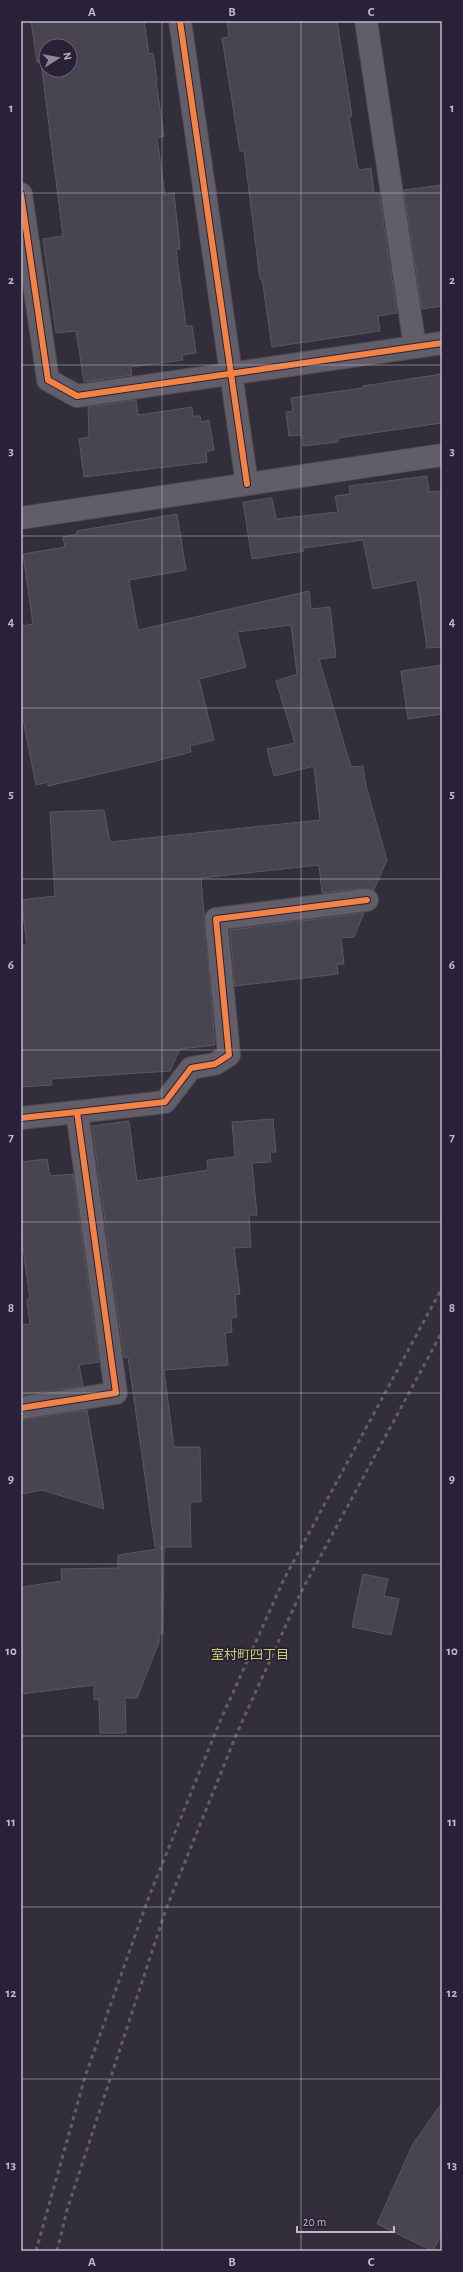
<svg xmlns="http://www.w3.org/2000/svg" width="463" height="2272" font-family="'Alegreya Sans','Noto Sans JP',sans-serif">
<rect width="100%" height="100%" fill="#322e3b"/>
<g fill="#484450" stroke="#5a5663" fill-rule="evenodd">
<path d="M 31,21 L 144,21 L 149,54 L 153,53 L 157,80 L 156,81 L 164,136 L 157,138 L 165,195 L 174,193 L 180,249 L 176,249 L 186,326 L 192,326 L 196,353 L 182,355 L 183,360 L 131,367 L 132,375 L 84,382 L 76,331 L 56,333 L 43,239 L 63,236 L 41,62 L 37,62 ZM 46,46 L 70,46 L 70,70 L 46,70 Z"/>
<path d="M 227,21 L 337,21 L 352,116 L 349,117 L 358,170 L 371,168 L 374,193 L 379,193 L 397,313 L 378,316 L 380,331 L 272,347 L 262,279 L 260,279 L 244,151 L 240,151 L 222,38 L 229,37 Z"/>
<path d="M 442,185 L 442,306 L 422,309 L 404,190 Z"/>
<path d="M 442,374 L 442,423 L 338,438 L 338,442 L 303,446 L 302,435 L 289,436 L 286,412 L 293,411 L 291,398 L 363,388 L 363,386 Z"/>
<path d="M 136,400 L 138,415 L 192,407 L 193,416 L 200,416 L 201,422 L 209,420 L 214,450 L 206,452 L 207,462 L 84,477 L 79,439 L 89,437 L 88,407 Z"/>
<path d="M 427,476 L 429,492 L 442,491 L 442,647 L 427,648 L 417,580 L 373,589 L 363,540 L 303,548 L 304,551 L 252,559 L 243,502 L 272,498 L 276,519 L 338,512 L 335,496 L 350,494 L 349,486 Z"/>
<path d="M 177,514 L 186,570 L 129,580 L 138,630 L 309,591 L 311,609 L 330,607 L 336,657 L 319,659 L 351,767 L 363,766 L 366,786 L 387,860 L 374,890 L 365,888 L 322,893 L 319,865 L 201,878 L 215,1045 L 180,1049 L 170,1071 L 51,1079 L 52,1085 L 21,1087 L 21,946 L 27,945 L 21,900 L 55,896 L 50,812 L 104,810 L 110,842 L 320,820 L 314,766 L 274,776 L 267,749 L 295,743 L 276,681 L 297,674 L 291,625 L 237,632 L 246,667 L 199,679 L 214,740 L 190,746 L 191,752 L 152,762 L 48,786 L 48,782 L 36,785 L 21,710 L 21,626 L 33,624 L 23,554 L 65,547 L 63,537 L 77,534 L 77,531 Z"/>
<path d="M 442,665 L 442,714 L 408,719 L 401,671 Z"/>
<path d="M 364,913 L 354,937 L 341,938 L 344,964 L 337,964 L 338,974 L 235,986 L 230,930 Z"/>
<path d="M 273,1119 L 276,1152 L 270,1152 L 271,1162 L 252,1163 L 257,1215 L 249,1215 L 251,1247 L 234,1248 L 240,1294 L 235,1295 L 237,1317 L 231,1318 L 232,1332 L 225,1333 L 228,1365 L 164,1370 L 174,1447 L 200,1447 L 201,1502 L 190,1502 L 191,1547 L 155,1547 L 128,1357 L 124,1358 L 92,1126 L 129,1121 L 137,1181 L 208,1170 L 207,1160 L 235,1157 L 232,1122 Z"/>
<path d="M 47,1159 L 50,1176 L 73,1174 L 99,1362 L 79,1365 L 83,1386 L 21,1395 L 21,1325 L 30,1324 L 27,1299 L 30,1299 L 21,1233 L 21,1162 Z"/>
<path d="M 87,1410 L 104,1509 L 42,1490 L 21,1494 L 21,1420 Z"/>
<path d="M 164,1548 L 163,1634 L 159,1634 L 159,1642 L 137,1698 L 125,1698 L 126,1733 L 100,1733 L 99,1699 L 94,1700 L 94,1685 L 21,1694 L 21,1587 L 62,1581 L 61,1569 L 118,1568 L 118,1555 Z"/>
<path d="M 363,1574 L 388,1579 L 384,1596 L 399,1599 L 391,1635 L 352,1627 Z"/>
<path d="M 442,2103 L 442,2233 L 433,2251 L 377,2224 L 413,2144 Z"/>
</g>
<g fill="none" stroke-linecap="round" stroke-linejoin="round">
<g stroke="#4c4952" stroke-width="24">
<g id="minor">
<path d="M 180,21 L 247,484"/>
<path d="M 366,21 L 415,347"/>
<path d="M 21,194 L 48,380 L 77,396 L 442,343"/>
<path d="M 21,518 L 442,455"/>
<path d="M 77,1112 L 165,1102 L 191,1068 L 215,1064 L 229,1055 L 216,919 L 367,900"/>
<path d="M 21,1118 L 77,1112 L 116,1393 L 21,1408"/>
</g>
</g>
<use href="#minor" stroke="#615e69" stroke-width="22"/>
<g stroke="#625d68" stroke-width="3" stroke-dasharray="4 4" stroke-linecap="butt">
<path d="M 36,2251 L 85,2077 L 148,1899 L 218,1726 L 284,1579 L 442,1288"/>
<path d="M 57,2251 L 67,2210 L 166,1909 L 237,1733 L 300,1594 L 442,1332"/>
</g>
<g stroke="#282137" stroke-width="8">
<g id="cycleway">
<path d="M 180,21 L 247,484"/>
<path d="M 21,194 L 48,380 L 77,396 L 442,343"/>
<path d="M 77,1112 L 165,1102 L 191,1068 L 215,1064 L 229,1055 L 216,919 L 367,900"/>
<path d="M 21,1118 L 77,1112 L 116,1393 L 21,1408"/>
</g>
</g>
<use href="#cycleway" stroke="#f48246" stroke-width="6"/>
</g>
<path fill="none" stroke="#bfb9cb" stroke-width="1" stroke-opacity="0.55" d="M 162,21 L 162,2251M 301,21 L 301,2251M 21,193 L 442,193M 21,365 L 442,365M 21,536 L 442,536M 21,708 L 442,708M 21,879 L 442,879M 21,1050 L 442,1050M 21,1222 L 442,1222M 21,1393 L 442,1393M 21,1564 L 442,1564M 21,1736 L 442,1736M 21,1907 L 442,1907M 21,2079 L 442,2079"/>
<g text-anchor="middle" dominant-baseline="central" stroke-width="3.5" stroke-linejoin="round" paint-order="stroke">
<g font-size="13" fill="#c1d16e" stroke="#282137">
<text x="250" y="1655">室村町四丁目</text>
</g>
</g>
<rect width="463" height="2272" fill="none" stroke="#282137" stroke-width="44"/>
<g transform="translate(58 58) rotate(79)"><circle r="19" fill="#282137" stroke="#645e72"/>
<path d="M0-3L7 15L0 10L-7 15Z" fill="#8e8899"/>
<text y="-6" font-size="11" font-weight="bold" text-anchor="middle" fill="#bfb9cb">N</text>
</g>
<path d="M297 2226v6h97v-6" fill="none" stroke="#bfb9cb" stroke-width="2"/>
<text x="303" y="2226" font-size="12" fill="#bfb9cb" stroke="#282137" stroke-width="3" paint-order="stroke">20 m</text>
<rect x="22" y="22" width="419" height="2228" fill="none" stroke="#bfb9cb" stroke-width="1.5"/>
<g font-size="13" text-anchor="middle" font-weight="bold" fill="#bfb9cb">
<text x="92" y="16">A</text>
<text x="232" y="16">B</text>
<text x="371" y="16">C</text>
<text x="11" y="112">1</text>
<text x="452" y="112">1</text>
<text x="11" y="284">2</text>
<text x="452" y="284">2</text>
<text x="11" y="455">3</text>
<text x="452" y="455">3</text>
<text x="11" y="626">4</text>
<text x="452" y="626">4</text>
<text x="11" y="798">5</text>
<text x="452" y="798">5</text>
<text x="11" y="969">6</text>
<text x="452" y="969">6</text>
<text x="11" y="1141">7</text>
<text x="452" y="1141">7</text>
<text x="11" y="1312">8</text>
<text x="452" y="1312">8</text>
<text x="11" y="1483">9</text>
<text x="452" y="1483">9</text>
<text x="11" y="1655">10</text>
<text x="452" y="1655">10</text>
<text x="11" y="1826">11</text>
<text x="452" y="1826">11</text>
<text x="11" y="1997">12</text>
<text x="452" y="1997">12</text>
<text x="11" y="2169">13</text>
<text x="452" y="2169">13</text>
<text x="92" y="2266">A</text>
<text x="232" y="2266">B</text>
<text x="371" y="2266">C</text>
</g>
</svg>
